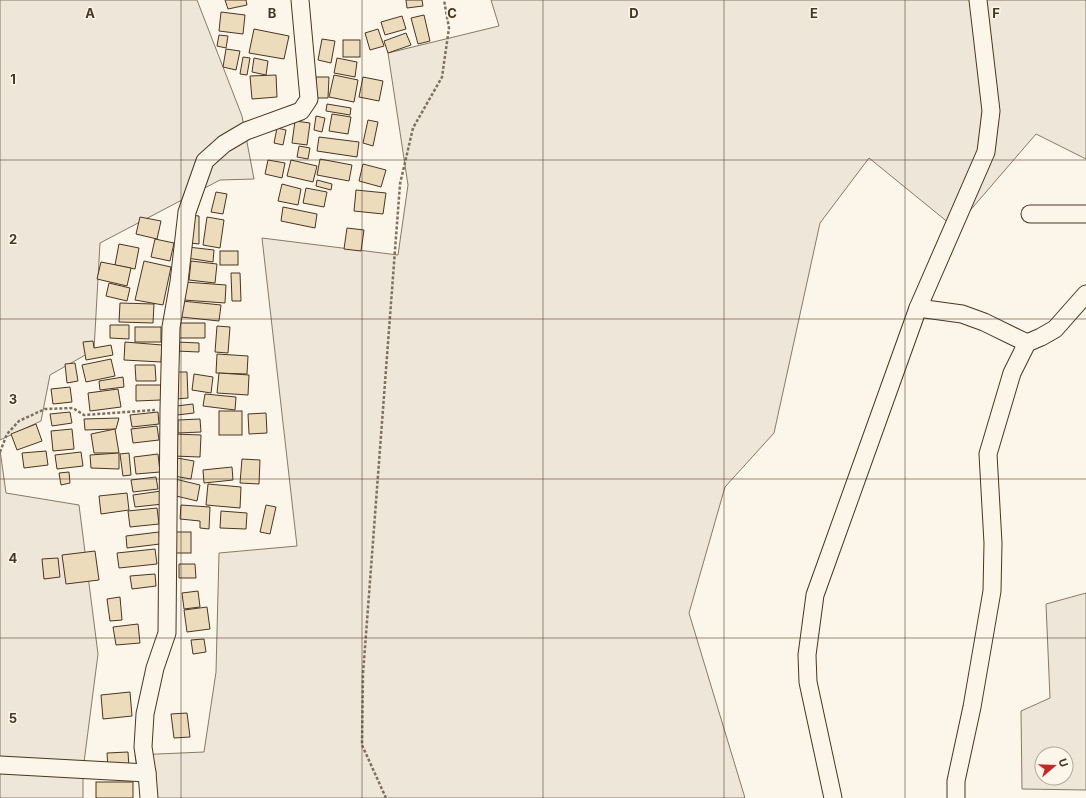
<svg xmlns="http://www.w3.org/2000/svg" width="1086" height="798" font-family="Inter,sans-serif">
<rect width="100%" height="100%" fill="#fbf6e9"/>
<g fill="#ede6d9" stroke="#887966" fill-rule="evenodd">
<path d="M 0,0 L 197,0 L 242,116 L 254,179 L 220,180 L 100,243 L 94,350 L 50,375 L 41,421 L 0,440 Z"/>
<path d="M 491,0 L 1086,0 L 1086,159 L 1036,134 L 955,228 L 869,158 L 820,223 L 774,433 L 725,487 L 689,613 L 745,798 L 142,798 L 135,755 L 204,752 L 216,672 L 219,553 L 297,546 L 262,238 L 398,255 L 408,185 L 388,53 L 499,26 Z"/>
<path d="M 0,450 L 6,493 L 79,505 L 98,654 L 83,770 L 83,798 L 0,798 Z"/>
<path d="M 1086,593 L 1086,790 L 1022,789 L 1021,711 L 1050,698 L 1046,604 ZM 1042,754 L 1066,754 L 1066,778 L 1042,778 Z"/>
</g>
<g fill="#ecdcbc" stroke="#4a3520">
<path d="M 225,0 L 246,0 L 247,5 L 228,9 Z"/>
<path d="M 406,0 L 422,0 L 423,6 L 407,8 Z"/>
<path d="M 221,12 L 245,15 L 243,34 L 219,31 Z"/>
<path d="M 424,15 L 430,41 L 418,44 L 411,18 Z"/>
<path d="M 402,16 L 406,29 L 385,35 L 381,22 Z"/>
<path d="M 254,29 L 289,36 L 284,59 L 249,53 Z"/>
<path d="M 378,29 L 384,46 L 370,50 L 365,33 Z"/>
<path d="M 406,33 L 411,45 L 388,53 L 384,41 Z"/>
<path d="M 219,35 L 228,36 L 226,48 L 217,46 Z"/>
<path d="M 322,39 L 335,41 L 331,63 L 318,60 Z"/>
<rect x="343" y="40" width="17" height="17"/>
<path d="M 226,49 L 240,51 L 236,70 L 223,67 Z"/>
<path d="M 243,57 L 250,58 L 247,75 L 240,74 Z"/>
<path d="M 254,58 L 268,61 L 266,75 L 252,72 Z"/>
<path d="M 337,58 L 357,62 L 355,77 L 334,73 Z"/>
<path d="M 276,75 L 277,97 L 252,99 L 250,76 Z"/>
<path d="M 334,75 L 358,80 L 354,102 L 329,97 Z"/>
<path d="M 316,77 L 329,77 L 328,98 L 315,98 Z"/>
<path d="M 363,77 L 383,81 L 379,101 L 359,97 Z"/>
<path d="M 327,104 L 351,108 L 350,115 L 326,111 Z"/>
<path d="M 332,114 L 351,117 L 348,134 L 329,131 Z"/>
<path d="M 316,116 L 325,118 L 322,132 L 314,130 Z"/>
<path d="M 368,120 L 378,122 L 373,146 L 363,143 Z"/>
<path d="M 295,121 L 310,123 L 307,145 L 292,143 Z"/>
<path d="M 277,128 L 286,130 L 283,145 L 274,143 Z"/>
<path d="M 319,137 L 359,142 L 357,157 L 317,151 Z"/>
<path d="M 299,146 L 310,148 L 308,159 L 297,157 Z"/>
<path d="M 320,159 L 352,165 L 349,181 L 317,175 Z"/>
<path d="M 268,160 L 285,163 L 282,178 L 265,174 Z"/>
<path d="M 291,160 L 317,166 L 313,182 L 287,176 Z"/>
<path d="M 363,164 L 386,170 L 381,187 L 359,181 Z"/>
<path d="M 317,180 L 332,184 L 331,190 L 316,186 Z"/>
<path d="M 282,184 L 301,189 L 298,205 L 278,201 Z"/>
<path d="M 306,188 L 327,192 L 324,207 L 303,203 Z"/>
<path d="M 356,190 L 386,193 L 383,214 L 354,211 Z"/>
<path d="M 216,192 L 227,194 L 223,214 L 211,212 Z"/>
<path d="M 283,207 L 317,214 L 315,228 L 281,221 Z"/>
<path d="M 189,215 L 199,216 L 199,244 L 190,243 Z"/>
<path d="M 140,217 L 161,221 L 157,239 L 136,234 Z"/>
<path d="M 207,217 L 224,220 L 220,248 L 203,245 Z"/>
<path d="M 347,228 L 364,230 L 361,251 L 344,249 Z"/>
<path d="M 155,239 L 174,243 L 170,261 L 151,257 Z"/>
<path d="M 119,244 L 139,248 L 135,269 L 115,265 Z"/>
<path d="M 188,247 L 214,250 L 213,262 L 187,258 Z"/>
<rect x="220" y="251" width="18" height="14"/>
<path d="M 144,261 L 171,267 L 163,305 L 135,300 Z"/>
<path d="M 191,261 L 217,264 L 215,283 L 189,280 Z"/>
<path d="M 101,262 L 131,268 L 127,286 L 97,279 Z"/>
<path d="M 231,273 L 240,273 L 241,301 L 232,301 Z"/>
<path d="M 185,282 L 226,285 L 225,303 L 184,300 Z"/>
<path d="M 109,283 L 130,288 L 127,301 L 106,296 Z"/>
<path d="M 182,301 L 221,305 L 219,321 L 181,317 Z"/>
<path d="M 120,303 L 154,304 L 153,323 L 119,322 Z"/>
<path d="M 177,323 L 205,323 L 205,338 L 176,338 Z"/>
<path d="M 110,325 L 129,325 L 129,339 L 110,338 Z"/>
<path d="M 217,326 L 230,327 L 228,353 L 215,352 Z"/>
<rect x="135" y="327" width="26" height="15"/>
<path d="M 93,341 L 94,348 L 111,345 L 113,355 L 86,360 L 83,342 Z"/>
<path d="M 125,342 L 162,345 L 161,362 L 124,360 Z"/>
<path d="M 176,342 L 199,343 L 199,352 L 176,351 Z"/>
<path d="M 217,354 L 248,356 L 247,374 L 216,373 Z"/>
<path d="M 111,359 L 115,376 L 86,382 L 82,365 Z"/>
<path d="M 75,363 L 78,381 L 67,383 L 65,364 Z"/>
<path d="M 135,365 L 155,365 L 156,381 L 136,381 Z"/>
<path d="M 175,372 L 187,372 L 188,398 L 176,399 Z"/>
<path d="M 219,373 L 249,375 L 248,395 L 217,393 Z"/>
<path d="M 194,374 L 213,377 L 211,393 L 192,390 Z"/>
<path d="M 123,377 L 124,387 L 100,390 L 99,381 Z"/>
<path d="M 136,385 L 161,385 L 161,400 L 136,401 Z"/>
<path d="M 70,387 L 72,402 L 53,404 L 51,389 Z"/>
<path d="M 118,389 L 121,407 L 90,411 L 88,393 Z"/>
<path d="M 205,394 L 236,397 L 235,410 L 203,406 Z"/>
<path d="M 193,404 L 194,413 L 177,415 L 176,406 Z"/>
<rect x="219" y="411" width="23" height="24"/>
<path d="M 70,412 L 72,423 L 52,426 L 50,414 Z"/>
<path d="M 158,412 L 159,424 L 132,427 L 130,415 Z"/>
<path d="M 266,413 L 267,433 L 249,434 L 248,414 Z"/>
<path d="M 119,418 L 116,429 L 85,430 L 84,419 Z"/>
<path d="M 200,419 L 201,432 L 178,433 L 178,420 Z"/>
<path d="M 36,424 L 42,441 L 17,450 L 11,434 Z"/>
<path d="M 157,426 L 159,440 L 133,443 L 131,429 Z"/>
<path d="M 72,429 L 74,449 L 53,451 L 51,431 Z"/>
<path d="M 115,429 L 119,453 L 94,453 L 91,434 Z"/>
<path d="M 174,434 L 201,435 L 200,457 L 173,456 Z"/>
<path d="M 46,451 L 48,465 L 24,468 L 22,453 Z"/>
<path d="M 81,452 L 83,466 L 57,469 L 55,455 Z"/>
<path d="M 119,453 L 119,469 L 91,468 L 90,455 Z"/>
<path d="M 129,453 L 131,475 L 123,476 L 120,454 Z"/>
<path d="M 158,454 L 160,472 L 136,474 L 134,457 Z"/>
<path d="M 177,458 L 194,461 L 191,479 L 174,476 Z"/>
<path d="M 242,459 L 260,460 L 259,484 L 240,483 Z"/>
<path d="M 232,467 L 233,480 L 204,483 L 203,470 Z"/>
<path d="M 69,472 L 70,483 L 61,485 L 59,473 Z"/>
<path d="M 156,477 L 158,489 L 133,492 L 131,480 Z"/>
<path d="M 175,479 L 200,485 L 197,501 L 172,495 Z"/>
<path d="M 208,484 L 241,487 L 240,508 L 206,505 Z"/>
<path d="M 161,491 L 163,504 L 135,507 L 133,495 Z"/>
<path d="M 127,493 L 129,510 L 101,514 L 99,496 Z"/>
<path d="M 181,505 L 210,507 L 209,529 L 200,528 L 200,521 L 180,519 Z"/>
<path d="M 266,505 L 276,507 L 270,534 L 260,532 Z"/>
<path d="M 157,508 L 159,524 L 130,527 L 128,511 Z"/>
<path d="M 221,511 L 247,513 L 246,529 L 220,528 Z"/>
<path d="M 159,532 L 160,544 L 127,548 L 126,536 Z"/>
<rect x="175" y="532" width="16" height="21"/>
<path d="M 155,549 L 157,564 L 119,568 L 117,553 Z"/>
<path d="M 95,551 L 99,580 L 66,584 L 62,555 Z"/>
<path d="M 58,558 L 60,577 L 44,579 L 42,559 Z"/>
<path d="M 179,564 L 195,564 L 196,578 L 179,578 Z"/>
<path d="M 155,574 L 156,586 L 132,589 L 130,576 Z"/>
<path d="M 198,591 L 200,607 L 184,609 L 182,593 Z"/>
<path d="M 120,597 L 122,620 L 110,621 L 107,599 Z"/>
<path d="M 207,607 L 210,629 L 187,632 L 184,610 Z"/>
<path d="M 138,624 L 140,643 L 116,645 L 113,627 Z"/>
<path d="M 204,639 L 206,652 L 193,654 L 191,640 Z"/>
<path d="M 130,692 L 132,716 L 103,719 L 101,695 Z"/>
<path d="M 187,713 L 190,737 L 174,738 L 171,714 Z"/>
<path d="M 128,752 L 129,768 L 108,769 L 107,753 Z"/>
<rect x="96" y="782" width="37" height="16"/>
</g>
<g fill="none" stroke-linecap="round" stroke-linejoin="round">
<g stroke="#4a3520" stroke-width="19">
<g id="minor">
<path d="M 1030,214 L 1086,214"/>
<path d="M 918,308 L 962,314 L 984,322 L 1027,343"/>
<path d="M 0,765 L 147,773"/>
<path d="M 149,798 L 147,773 L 143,747 L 145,714 L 155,668 L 167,633 L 169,409 L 171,327 L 179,282 L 187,212 L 205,161 L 224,144 L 246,131 L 301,111 L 309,99 L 300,0"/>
<path d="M 833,798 L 808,682 L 807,655 L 815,595 L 918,308 L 986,152 L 991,111 L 978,0"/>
<path d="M 956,798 L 956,781 L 972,707 L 992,591 L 993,543 L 988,454 L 1012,373 L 1027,343 L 1041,337 L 1055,329 L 1086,294"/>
</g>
</g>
<g stroke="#7f6f5c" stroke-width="2.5" stroke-dasharray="3 2" stroke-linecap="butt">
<path d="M 0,452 L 7,434 L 19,421 L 45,409 L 73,408 L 84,415 L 155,410"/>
<path d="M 386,798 L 362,745 L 363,674 L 400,184 L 413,128 L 442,77 L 449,28 L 444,0"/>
</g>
<use href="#minor" stroke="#fbf6e9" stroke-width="17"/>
</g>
<path fill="none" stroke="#4a3520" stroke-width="1" stroke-opacity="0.55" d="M 181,0 L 181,798M 362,0 L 362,798M 543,0 L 543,798M 724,0 L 724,798M 905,0 L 905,798M 0,160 L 1086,160M 0,319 L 1086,319M 0,479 L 1086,479M 0,638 L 1086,638"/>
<g font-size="13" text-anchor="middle" font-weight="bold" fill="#4a3520" stroke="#fbf6e9" stroke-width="3" stroke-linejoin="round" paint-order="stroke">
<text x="90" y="18">A</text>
<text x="272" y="18">B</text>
<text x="452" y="18">C</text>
<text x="634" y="18">D</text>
<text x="814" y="18">E</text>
<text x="996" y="18">F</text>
<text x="13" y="84">1</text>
<text x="13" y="244">2</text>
<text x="13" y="404">3</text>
<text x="13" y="563">4</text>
<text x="13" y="723">5</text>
</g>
<g transform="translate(1054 766) rotate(71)"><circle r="19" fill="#fbf6e9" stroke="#b4a999"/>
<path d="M0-3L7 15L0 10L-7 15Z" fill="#c62828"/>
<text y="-6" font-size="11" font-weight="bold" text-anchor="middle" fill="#4a3520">U</text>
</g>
</svg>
